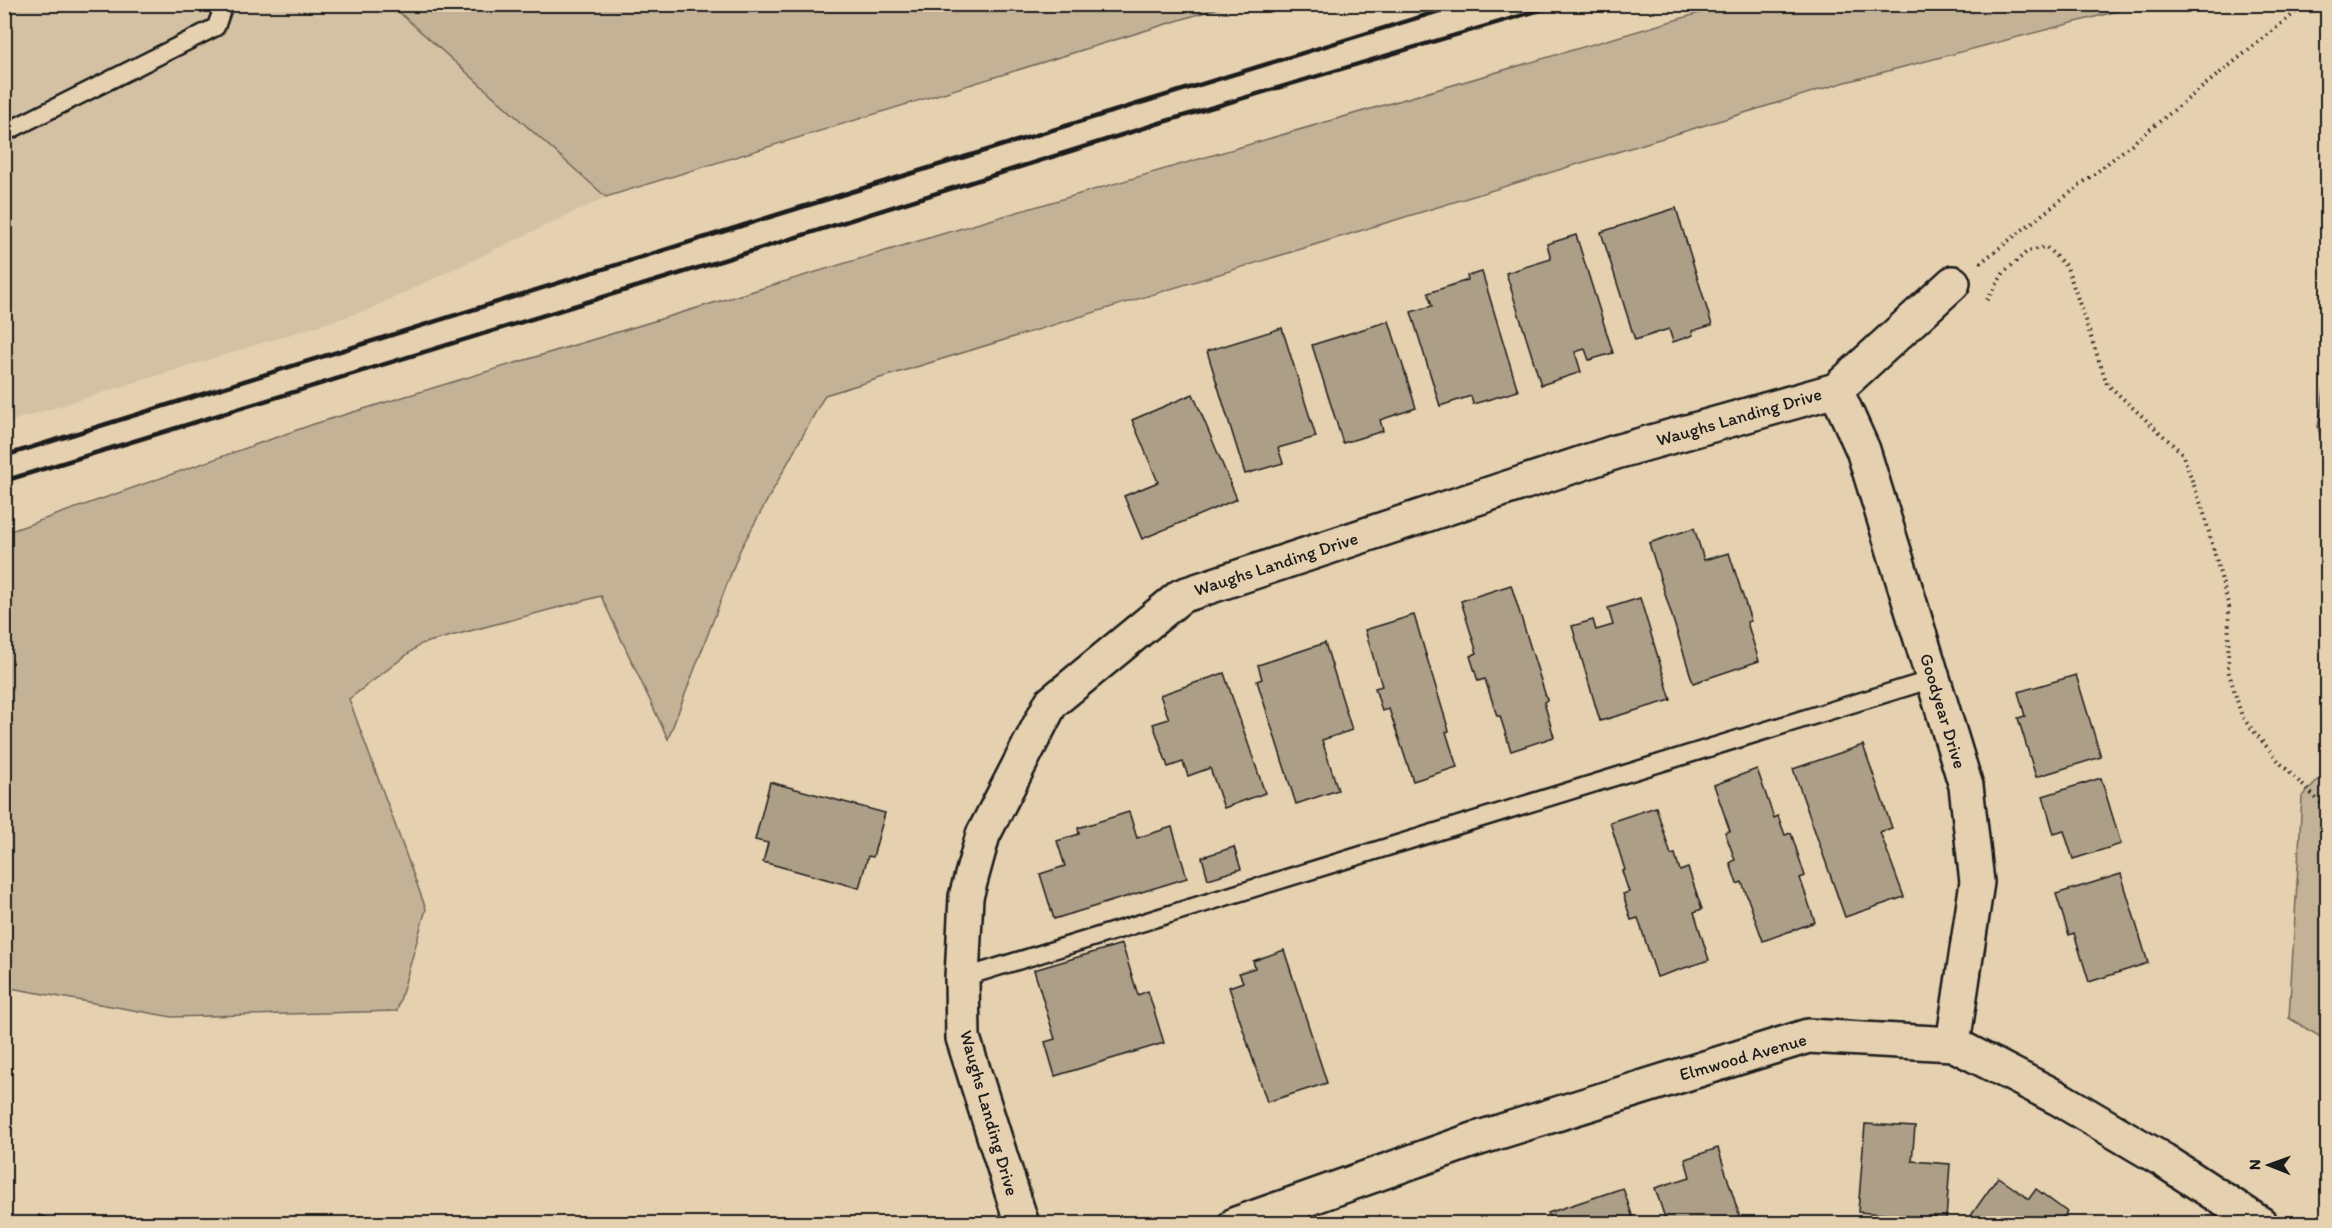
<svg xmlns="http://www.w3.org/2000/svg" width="2332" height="1228" font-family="Itim,sans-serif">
<rect width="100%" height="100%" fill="#e5d0af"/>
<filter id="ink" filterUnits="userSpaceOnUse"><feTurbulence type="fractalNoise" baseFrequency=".0167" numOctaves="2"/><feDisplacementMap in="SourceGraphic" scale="12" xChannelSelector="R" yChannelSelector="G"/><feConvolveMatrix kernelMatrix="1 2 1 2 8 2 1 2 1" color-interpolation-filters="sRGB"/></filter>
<g filter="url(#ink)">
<path fill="#d4c1a3" d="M 5,5 L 391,5 L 606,197 L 365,311 L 5,423 Z"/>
<g fill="#c4b297" stroke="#70675a" stroke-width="1.5">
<path d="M 391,5 L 1228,5 L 606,197 Z"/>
<path d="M 1727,5 L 2141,5 L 1842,83 L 825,395 L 740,550 L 668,739 L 601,596 L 421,644 L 349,699 L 426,909 L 397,1011 L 172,1017 L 5,987 L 5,533 L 314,424 L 925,239 Z"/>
<path d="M 2327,771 L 2327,1041 L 2289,1018 L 2302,797 Z"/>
</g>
<path fill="#988b77" stroke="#665f53" stroke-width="1.5" d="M 2327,372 L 2327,465 L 2318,427 Z"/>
<g fill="#ad9e87" stroke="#1c1c1c" stroke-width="1.5">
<path d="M 1676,208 L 1712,325 L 1692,331 L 1693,335 L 1673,342 L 1669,329 L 1635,340 L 1601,232 Z"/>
<path d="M 1576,235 L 1613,353 L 1589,360 L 1585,349 L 1575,352 L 1581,372 L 1541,385 L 1506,273 L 1551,259 L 1547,244 Z"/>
<path d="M 1482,272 L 1518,391 L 1473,404 L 1471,396 L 1440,406 L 1411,312 L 1432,306 L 1428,293 L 1468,280 L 1467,276 Z"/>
<path d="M 1389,321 L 1416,408 L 1380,420 L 1383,431 L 1343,443 L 1312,345 Z"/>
<path d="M 1282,328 L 1316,437 L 1278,448 L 1283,463 L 1245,474 L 1207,351 Z"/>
<path d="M 1193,394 L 1237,499 L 1142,539 L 1124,496 L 1158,482 L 1132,420 Z"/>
<path d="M 1694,528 L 1704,560 L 1729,553 L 1751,621 L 1747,622 L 1759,661 L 1693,683 L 1649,543 Z"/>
<path d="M 1511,585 L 1547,700 L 1544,702 L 1554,737 L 1511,751 L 1500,716 L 1497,716 L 1485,679 L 1478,681 L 1470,656 L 1477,653 L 1461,601 Z"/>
<path d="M 1640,598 L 1671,700 L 1600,721 L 1572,626 L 1593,620 L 1596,630 L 1613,625 L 1608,608 Z"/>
<path d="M 1414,615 L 1449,731 L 1446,732 L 1457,767 L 1413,781 L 1389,709 L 1382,711 L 1375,688 L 1382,686 L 1365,630 Z"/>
<path d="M 1325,643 L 1352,730 L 1322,740 L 1338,790 L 1296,804 L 1257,681 L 1262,679 L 1258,665 Z"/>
<path d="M 1224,673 L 1265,793 L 1224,808 L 1210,768 L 1188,776 L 1183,762 L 1168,767 L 1153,724 L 1169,719 L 1160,695 Z"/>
<path d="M 2076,675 L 2101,757 L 2036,777 L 2018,718 L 2025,716 L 2018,692 Z"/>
<path d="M 1863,745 L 1892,828 L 1880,832 L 1904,897 L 1845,917 L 1793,769 Z"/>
<path d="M 1757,769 L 1774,818 L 1778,816 L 1785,835 L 1791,833 L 1805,876 L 1800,878 L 1815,922 L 1763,941 L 1742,882 L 1737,884 L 1730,863 L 1735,860 L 1725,832 L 1730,831 L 1714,785 Z"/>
<path d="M 2101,778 L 2121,844 L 2073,859 L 2064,831 L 2054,834 L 2043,796 Z"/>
<path d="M 770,782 L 885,813 L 873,857 L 868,856 L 859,888 L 763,862 L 768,843 L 755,840 Z"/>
<path d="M 1656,807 L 1671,855 L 1675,854 L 1680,871 L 1688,868 L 1702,909 L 1694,912 L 1709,960 L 1657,977 L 1638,918 L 1631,920 L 1623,894 L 1629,892 L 1622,871 L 1625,870 L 1610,822 Z"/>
<path d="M 1129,812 L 1137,838 L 1172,827 L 1187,878 L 1054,919 L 1040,874 L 1065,866 L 1057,841 L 1079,834 L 1078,828 Z"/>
<path d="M 1234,847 L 1241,869 L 1208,879 L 1202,857 Z"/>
<path d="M 2121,874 L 2148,963 L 2089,982 L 2074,933 L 2069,935 L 2056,894 Z"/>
<path d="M 1122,944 L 1138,995 L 1148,991 L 1164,1043 L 1055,1076 L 1045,1042 L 1055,1039 L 1034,970 Z"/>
<path d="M 1284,950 L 1327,1083 L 1267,1102 L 1229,987 L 1243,982 L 1239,973 L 1255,968 L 1253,961 Z"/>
<path d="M 1865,1124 L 1915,1127 L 1912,1161 L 1950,1164 L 1946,1219 L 1858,1212 Z"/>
<path d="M 1718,1148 L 1742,1224 L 1667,1224 L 1655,1188 L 1690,1177 L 1685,1159 Z"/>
<path d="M 1998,1177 L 2029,1199 L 2036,1189 L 2067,1212 L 2059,1224 L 1965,1224 Z"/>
<path d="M 1623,1188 L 1635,1224 L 1552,1224 L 1548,1213 Z"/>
<path d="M 39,1215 L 61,1224 L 36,1224 Z"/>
</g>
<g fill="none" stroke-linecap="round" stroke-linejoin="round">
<g stroke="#1c1c1c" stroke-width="21">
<g id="lane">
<path d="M 4,133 L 216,27 L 224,4"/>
<path d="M 962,978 L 1933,679"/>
</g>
</g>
<g stroke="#1c1c1c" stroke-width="38">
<g id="street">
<path d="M 1836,390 L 1863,450 L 1966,786 L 1977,882 L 1953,1044"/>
<path d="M 1022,1224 L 963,1038 L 962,978 L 966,897 L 983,835 L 1051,703 L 1181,596 L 1616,452 L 1836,390 L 1953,283"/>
<path d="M 1236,1224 L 1473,1140 L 1808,1036 L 1953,1044 L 2058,1098 L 2163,1160 L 2261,1224"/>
</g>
</g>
<g stroke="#1c1c1c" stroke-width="4" stroke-dasharray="1.5 4.5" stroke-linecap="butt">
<path d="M 1980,263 L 2098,171 L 2306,4"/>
<path d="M 1987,300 L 2004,272 L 2028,251 L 2046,247 L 2067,267 L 2107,384 L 2182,453 L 2203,510 L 2229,607 L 2228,670 L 2242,717 L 2281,764 L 2328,810"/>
</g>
<use href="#lane" stroke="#e5d0af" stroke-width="16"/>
<use href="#street" stroke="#e5d0af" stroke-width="33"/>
<g stroke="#1c1c1c" stroke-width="4.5">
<path d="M 4,456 L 786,212 L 1462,4"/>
<path d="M 4,481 L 714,263 L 1163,122 L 1560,4"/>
</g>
</g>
</g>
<g text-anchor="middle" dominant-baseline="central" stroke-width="4.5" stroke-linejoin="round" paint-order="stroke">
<g font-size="18" fill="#1c1c1c" stroke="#e5d0af">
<text transform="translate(1739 417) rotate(-16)">Waughs Landing Drive</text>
<text transform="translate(1276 564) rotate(-18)">Waughs Landing Drive</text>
<text transform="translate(1943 711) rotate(73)">Goodyear Drive</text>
<text transform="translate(1743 1057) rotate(-16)">Elmwood Avenue</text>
<text transform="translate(989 1113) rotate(74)">Waughs Landing Drive</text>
</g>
</g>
<rect width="2332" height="1228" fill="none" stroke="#e5d0af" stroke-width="24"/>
<rect x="12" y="12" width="2308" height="1204" fill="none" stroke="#1c1c1c" stroke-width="2" filter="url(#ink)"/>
<g transform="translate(2269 1165) rotate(271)" stroke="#e5d0af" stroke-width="4.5" paint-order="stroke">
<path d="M0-4.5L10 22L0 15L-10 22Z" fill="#1c1c1c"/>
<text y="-9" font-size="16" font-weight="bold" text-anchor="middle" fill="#1c1c1c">N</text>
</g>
</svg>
